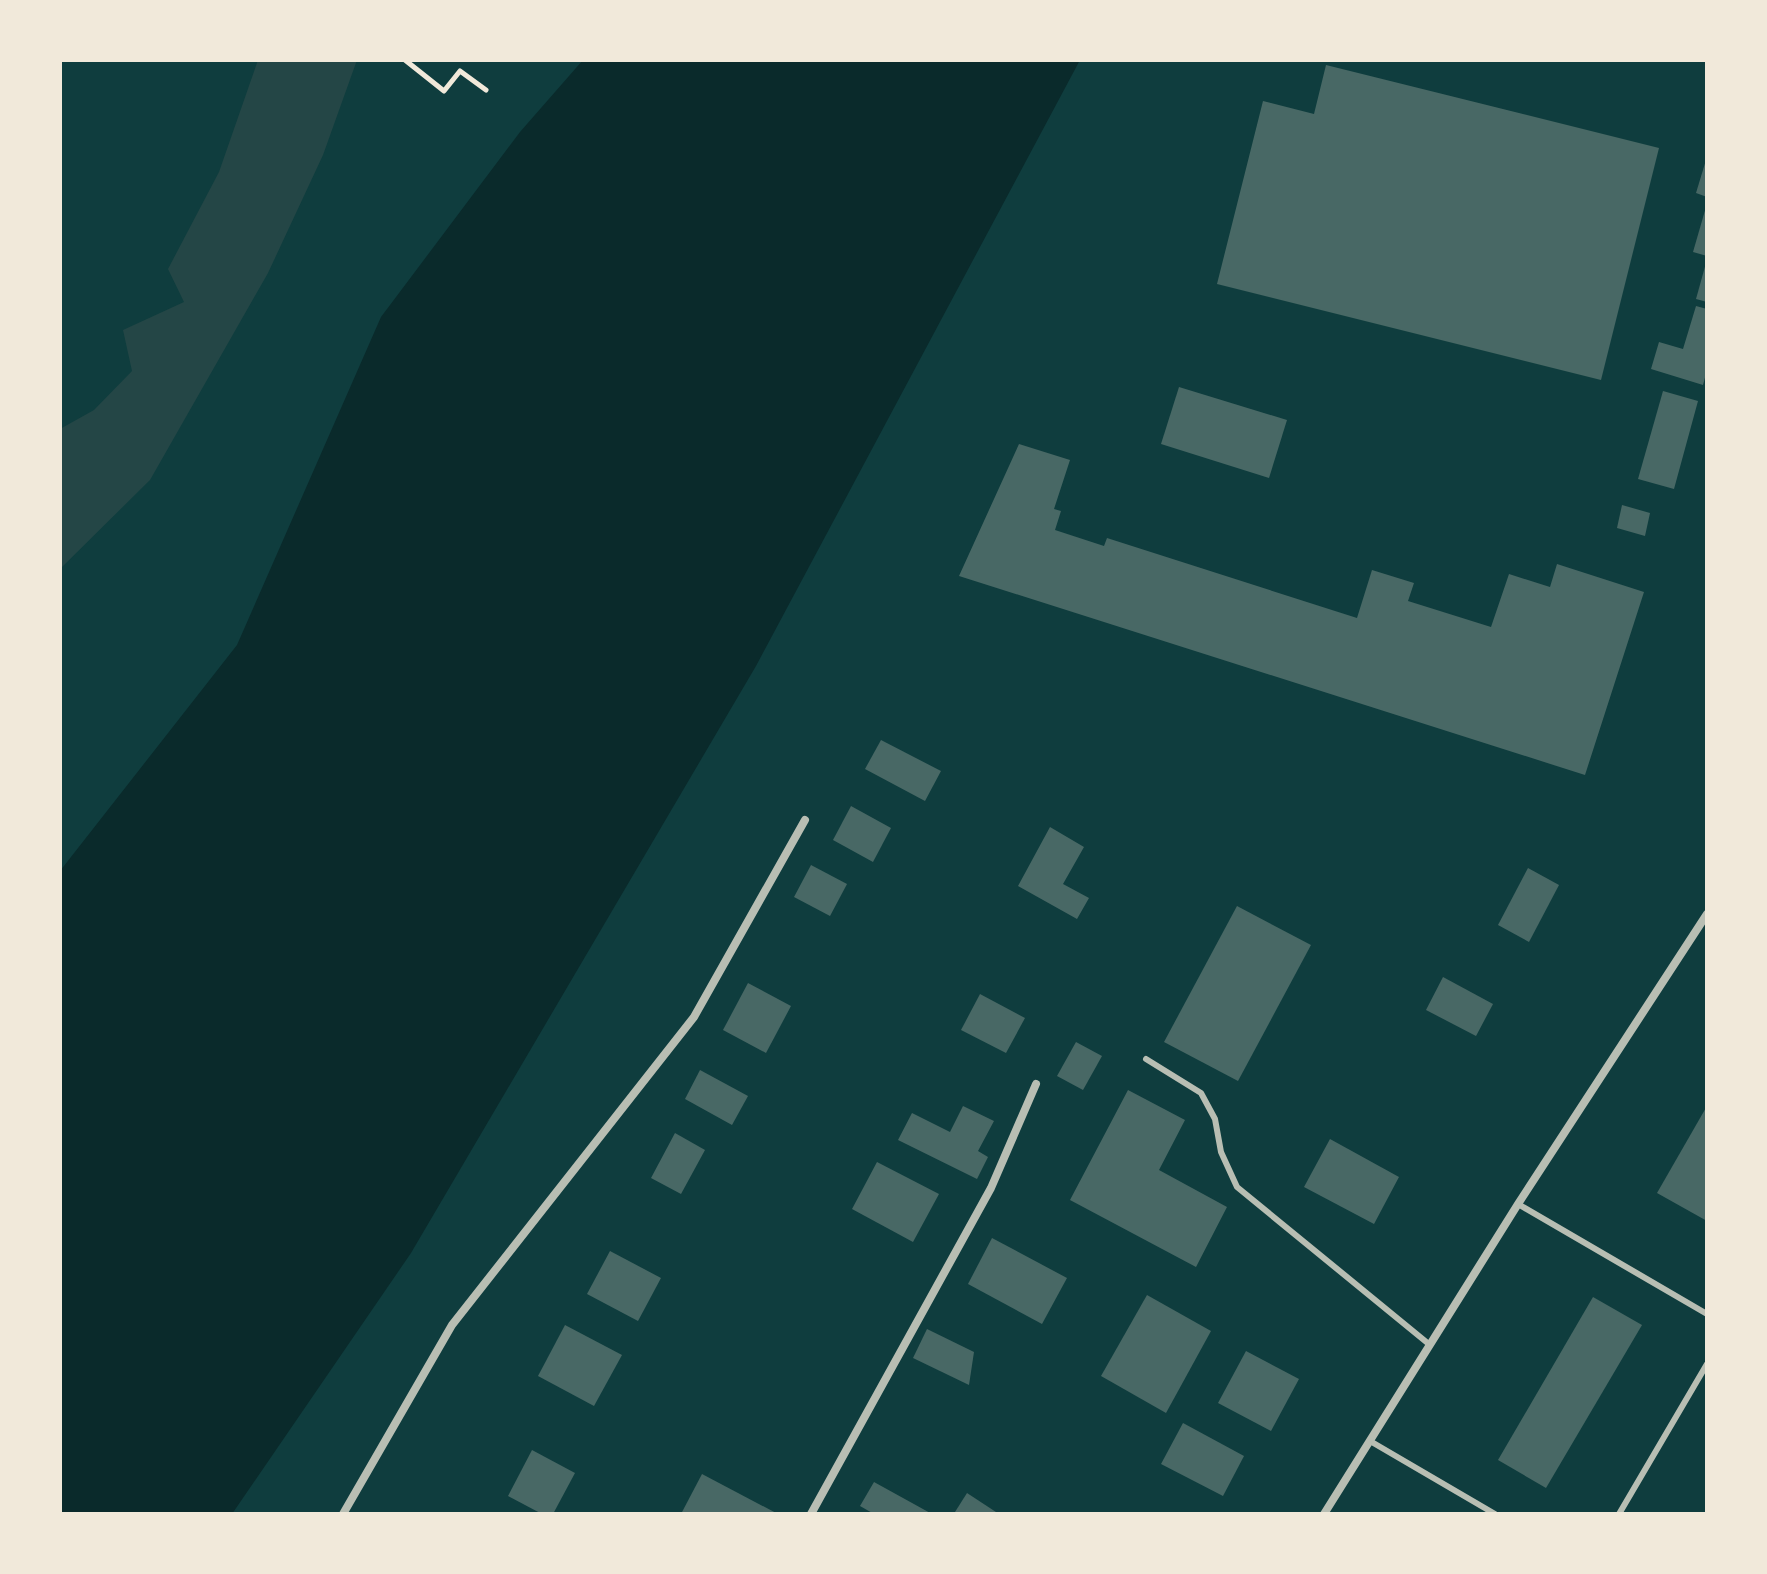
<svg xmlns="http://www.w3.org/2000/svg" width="1767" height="1574" font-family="Lato,sans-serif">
<rect width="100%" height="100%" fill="#0f3d3e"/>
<path fill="#244646" d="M 258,60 L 357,60 L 323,155 L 268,273 L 150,480 L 60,569 L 60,429 L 94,410 L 132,371 L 123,330 L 184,302 L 168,269 L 219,172 Z"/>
<path fill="#0a2a2b" d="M 583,60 L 1080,60 L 756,666 L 411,1253 L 232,1514 L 60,1514 L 60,871 L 237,645 L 381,317 L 520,132 Z"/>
<g fill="#486865">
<path d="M 1326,65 L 1659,148 L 1601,380 L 1217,284 L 1263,101 L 1314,114 Z"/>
<path d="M 1706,160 L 1707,160 L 1707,197 L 1696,193 Z"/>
<path d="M 1706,207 L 1707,207 L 1707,256 L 1693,252 Z"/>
<path d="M 1706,263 L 1707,263 L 1707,302 L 1696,299 Z"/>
<path d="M 1696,306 L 1707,309 L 1707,370 L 1703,385 L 1651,369 L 1659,342 L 1683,349 Z"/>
<path d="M 1179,387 L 1287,420 L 1269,478 L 1161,444 Z"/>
<path d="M 1663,391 L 1698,401 L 1674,489 L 1638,479 Z"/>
<path d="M 1019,444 L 1070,460 L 1054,509 L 1061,511 L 1055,530 L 1104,546 L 1107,538 L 1357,618 L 1372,570 L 1414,583 L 1408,601 L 1491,627 L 1509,574 L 1550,587 L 1557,564 L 1644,592 L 1585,775 L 959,576 Z"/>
<path d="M 1622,505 L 1650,513 L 1645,536 L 1617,528 Z"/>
<path d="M 881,740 L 941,771 L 925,801 L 865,769 Z"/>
<path d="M 851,806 L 891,828 L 873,862 L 833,840 Z"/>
<path d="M 1050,827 L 1084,847 L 1063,884 L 1089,898 L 1077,919 L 1018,886 Z"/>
<path d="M 811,865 L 847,884 L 830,916 L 794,897 Z"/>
<path d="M 1528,868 L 1559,885 L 1529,942 L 1498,925 Z"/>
<path d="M 1237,906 L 1311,945 L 1238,1081 L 1164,1042 Z"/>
<path d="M 1443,977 L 1493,1004 L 1476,1036 L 1426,1010 Z"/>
<path d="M 748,983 L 791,1006 L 766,1053 L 723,1030 Z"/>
<path d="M 980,994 L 1025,1018 L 1006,1053 L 961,1030 Z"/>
<path d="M 1076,1042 L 1102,1056 L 1083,1090 L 1057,1076 Z"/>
<path d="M 700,1070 L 748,1096 L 732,1125 L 685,1099 Z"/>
<path d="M 1128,1090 L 1185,1120 L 1159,1170 L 1227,1207 L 1196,1267 L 1070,1200 Z"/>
<path d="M 963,1106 L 994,1121 L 978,1151 L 988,1157 L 977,1179 L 898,1140 L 912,1113 L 950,1132 Z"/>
<path d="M 1707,1106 L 1707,1221 L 1657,1193 Z"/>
<path d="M 675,1133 L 705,1150 L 681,1194 L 651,1178 Z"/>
<path d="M 1330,1139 L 1399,1177 L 1374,1224 L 1304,1187 Z"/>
<path d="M 877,1162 L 939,1194 L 913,1242 L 852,1209 Z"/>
<path d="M 992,1238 L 1067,1278 L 1042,1324 L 968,1284 Z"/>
<path d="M 610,1251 L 661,1278 L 638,1321 L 587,1294 Z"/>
<path d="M 1147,1295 L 1211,1331 L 1166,1413 L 1101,1376 Z"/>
<path d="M 1593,1297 L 1642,1325 L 1546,1488 L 1498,1460 Z"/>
<path d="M 565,1325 L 622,1355 L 594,1406 L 538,1376 Z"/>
<path d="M 927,1329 L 974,1352 L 969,1385 L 913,1358 Z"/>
<path d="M 1246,1351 L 1299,1379 L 1271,1431 L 1218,1403 Z"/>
<path d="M 1183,1423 L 1244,1456 L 1223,1496 L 1161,1464 Z"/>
<path d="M 532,1450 L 575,1473 L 553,1514 L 542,1514 L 508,1496 Z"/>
<path d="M 702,1474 L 778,1514 L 681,1514 Z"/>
<path d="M 874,1482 L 932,1514 L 874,1514 L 860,1506 Z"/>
<path d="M 967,1493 L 999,1514 L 955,1512 Z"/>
</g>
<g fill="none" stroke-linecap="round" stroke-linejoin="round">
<path stroke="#f1e9da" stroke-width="5" d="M 405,60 L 444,91 L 460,71 L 486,90"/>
<g stroke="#b8beb3" stroke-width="6">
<path d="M 1146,1059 L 1201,1093 L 1215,1119 L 1221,1152 L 1237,1187 L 1430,1345"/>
<path d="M 1518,1204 L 1707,1314"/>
<path d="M 1370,1441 L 1495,1514"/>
<path d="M 1619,1514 L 1707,1364"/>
</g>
<g stroke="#b8beb3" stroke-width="8">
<path d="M 343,1514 L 452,1325 L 694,1017 L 805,820"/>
<path d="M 811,1514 L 991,1188 L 1036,1084"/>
<path d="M 1324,1514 L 1518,1204 L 1707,914"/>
</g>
</g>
<rect width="1767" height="1574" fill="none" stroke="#f1e9da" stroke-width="124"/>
</svg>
